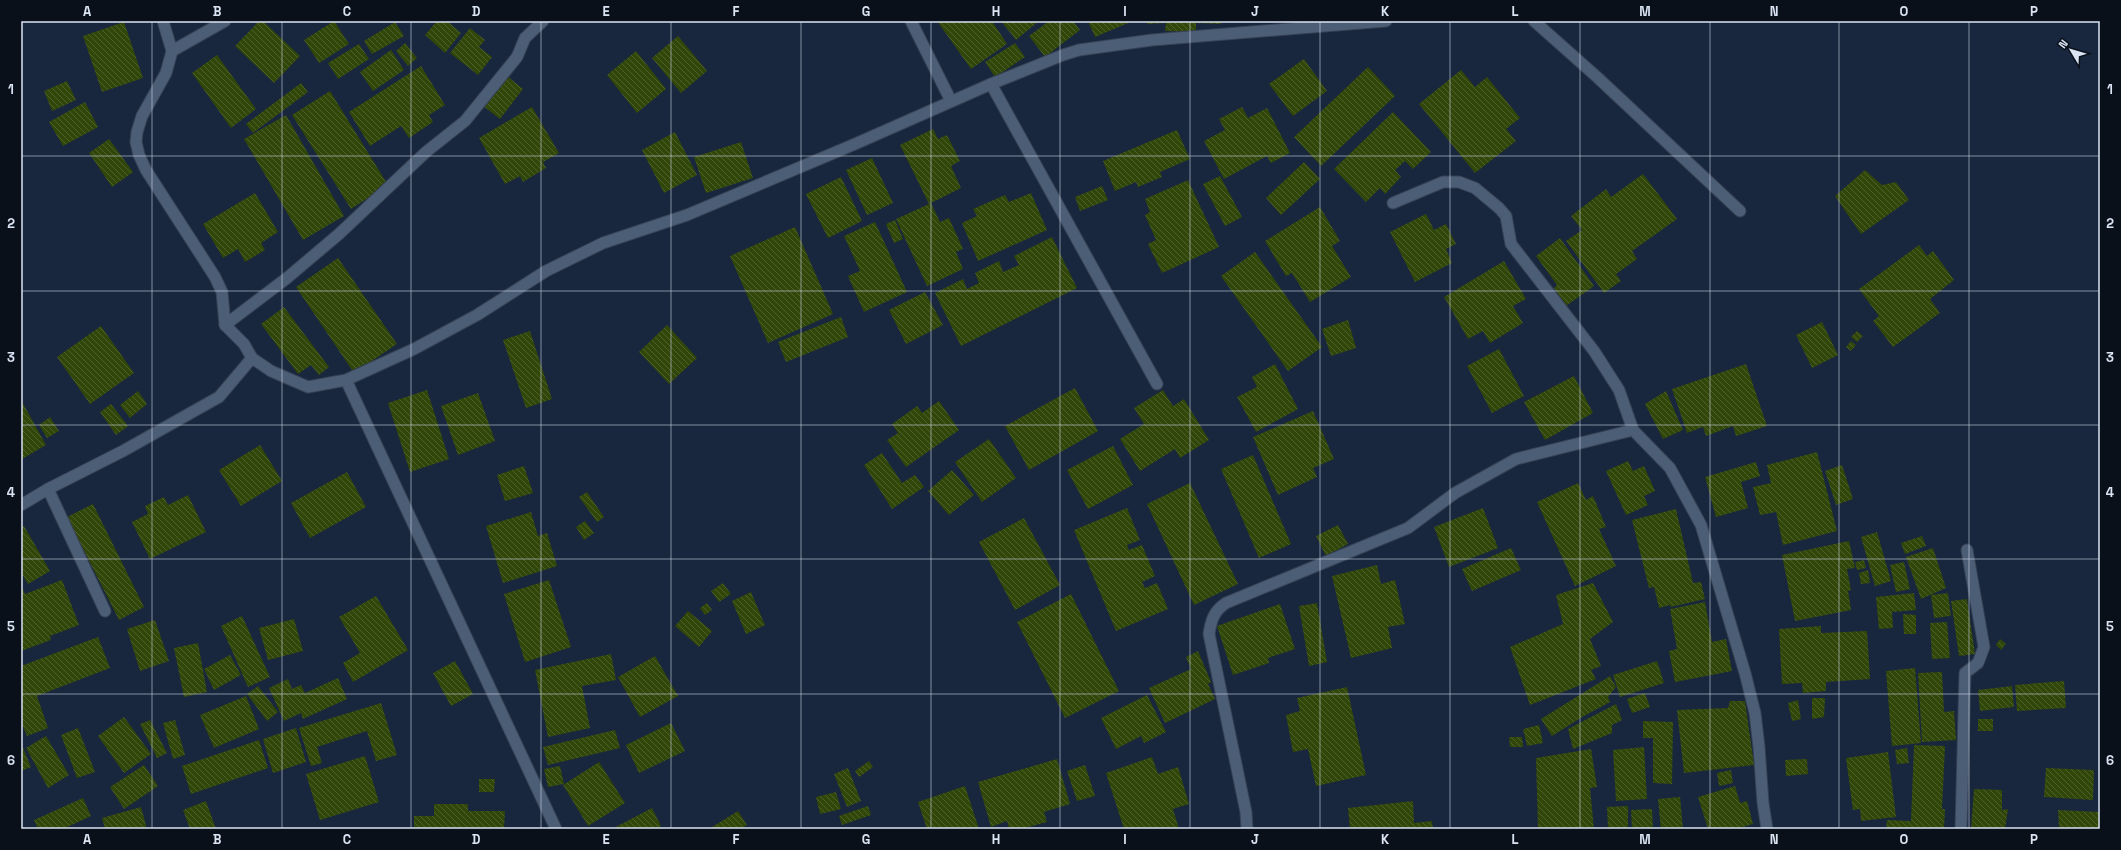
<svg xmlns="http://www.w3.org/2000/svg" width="2121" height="850" font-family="'Space Grotesk',sans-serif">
<defs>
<pattern id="building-back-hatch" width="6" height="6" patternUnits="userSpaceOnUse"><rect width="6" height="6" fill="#314609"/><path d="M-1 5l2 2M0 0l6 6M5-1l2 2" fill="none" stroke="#4e612d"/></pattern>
</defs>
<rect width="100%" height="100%" fill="#18273d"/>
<g fill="url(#building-back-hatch)">
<path d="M 259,21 L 263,21 L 300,56 L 274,83 L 235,46 Z"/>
<path d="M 334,21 L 349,44 L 319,63 L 304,40 Z"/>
<path d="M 437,21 L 447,21 L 461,33 L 445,53 L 425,35 Z"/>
<path d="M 937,21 L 992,21 L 1007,44 L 971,69 Z"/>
<path d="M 1001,21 L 1039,21 L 1016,40 Z"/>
<path d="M 1049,21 L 1073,21 L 1080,30 L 1045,57 L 1029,36 Z"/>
<path d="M 1088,21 L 1133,21 L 1095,37 Z"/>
<path d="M 1147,21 L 1221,21 L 1221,24 L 1196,23 L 1196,32 L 1165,31 L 1166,23 L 1147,24 Z"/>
<path d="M 124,22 L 143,78 L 102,92 L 83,36 Z"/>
<path d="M 395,22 L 404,36 L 372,54 L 364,41 Z"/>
<path d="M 470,28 L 485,40 L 479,47 L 492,57 L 478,75 L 450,53 Z"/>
<path d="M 678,36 L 707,71 L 681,93 L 652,58 Z"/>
<path d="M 405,43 L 417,58 L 408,66 L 396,51 Z"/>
<path d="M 1015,43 L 1025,57 L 995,77 L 985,62 Z"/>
<path d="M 359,44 L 369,59 L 338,79 L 328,63 Z"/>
<path d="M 391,50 L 404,70 L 373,91 L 360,72 Z"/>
<path d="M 636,51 L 666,89 L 637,113 L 607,75 Z"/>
<path d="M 217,55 L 256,109 L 231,128 L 192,73 Z"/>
<path d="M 1304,59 L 1327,91 L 1293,116 L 1269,84 Z"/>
<path d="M 421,66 L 445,105 L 429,115 L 433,122 L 409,138 L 401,126 L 370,146 L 349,112 Z"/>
<path d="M 1368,67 L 1395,96 L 1321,166 L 1294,137 Z"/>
<path d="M 1461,70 L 1475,87 L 1487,77 L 1520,118 L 1506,129 L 1516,141 L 1475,173 L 1419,104 Z"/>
<path d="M 507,76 L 523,89 L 500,119 L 483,106 Z"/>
<path d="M 67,81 L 76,100 L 52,111 L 44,91 Z"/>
<path d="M 301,83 L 308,92 L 253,133 L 246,124 Z"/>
<path d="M 330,91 L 388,185 L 351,209 L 292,115 Z"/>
<path d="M 85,102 L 98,127 L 63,146 L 49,122 Z"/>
<path d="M 532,107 L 559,153 L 543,162 L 546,168 L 523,182 L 520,176 L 505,184 L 479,138 Z"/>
<path d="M 1242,107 L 1248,118 L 1267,108 L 1290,153 L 1271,163 L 1267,156 L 1224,179 L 1204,141 L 1225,130 L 1219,119 Z"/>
<path d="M 1393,112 L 1431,152 L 1413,169 L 1405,161 L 1395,170 L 1401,177 L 1385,194 L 1380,188 L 1366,202 L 1334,169 Z"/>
<path d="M 286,115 L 344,216 L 303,240 L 244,139 Z"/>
<path d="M 933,129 L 938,139 L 947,135 L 960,161 L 951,166 L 961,188 L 931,203 L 940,222 L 949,218 L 963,249 L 956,252 L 963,269 L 927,286 L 896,219 L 929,204 L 900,145 Z"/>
<path d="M 1177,130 L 1190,159 L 1160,172 L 1162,177 L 1138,187 L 1136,182 L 1115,191 L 1103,161 Z"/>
<path d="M 675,132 L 697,175 L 664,193 L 642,150 Z"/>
<path d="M 109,139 L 133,172 L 112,187 L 89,153 Z"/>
<path d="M 741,142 L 753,178 L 706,193 L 694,157 Z"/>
<path d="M 872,158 L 893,203 L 867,215 L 846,170 Z"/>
<path d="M 1304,162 L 1320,179 L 1281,215 L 1266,198 Z"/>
<path d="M 1865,170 L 1882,185 L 1896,182 L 1909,200 L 1861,234 L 1835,196 Z"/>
<path d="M 1643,174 L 1677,219 L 1632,251 L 1637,259 L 1616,274 L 1621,281 L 1604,293 L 1566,241 L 1582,230 L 1571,216 L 1606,189 L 1611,197 Z"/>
<path d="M 1220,176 L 1242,217 L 1225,226 L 1203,184 Z"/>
<path d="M 841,177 L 862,221 L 828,238 L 806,194 Z"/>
<path d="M 1188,180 L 1219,247 L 1162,273 L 1148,244 L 1156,240 L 1145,215 L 1150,212 L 1145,199 Z"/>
<path d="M 1102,186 L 1108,200 L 1080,211 L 1075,197 Z"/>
<path d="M 255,193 L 278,232 L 261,243 L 265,250 L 245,262 L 238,249 L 223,258 L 203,224 Z"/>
<path d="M 1031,193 L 1047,230 L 978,261 L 962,223 L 977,216 L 973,209 L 1005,195 L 1009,202 Z"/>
<path d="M 1320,207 L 1340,241 L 1332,246 L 1351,277 L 1310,302 L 1292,273 L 1286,276 L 1265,241 Z"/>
<path d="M 1426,214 L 1434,230 L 1446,224 L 1456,244 L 1446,249 L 1452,263 L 1415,282 L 1390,232 Z"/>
<path d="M 895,220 L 903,239 L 894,243 L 886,224 Z"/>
<path d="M 875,222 L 907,292 L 864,312 L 848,276 L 860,271 L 844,236 Z"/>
<path d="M 795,227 L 833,314 L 768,343 L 730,256 Z"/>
<path d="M 1052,237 L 1077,288 L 961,346 L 935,293 L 963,279 L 967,289 L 979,283 L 975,273 L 999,261 L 1003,272 L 1019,265 L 1014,256 Z"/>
<path d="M 1560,238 L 1594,286 L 1566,306 L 1554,288 L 1557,285 L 1536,256 Z"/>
<path d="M 1919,245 L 1927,256 L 1933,251 L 1954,280 L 1930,299 L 1940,313 L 1893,347 L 1873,321 L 1879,316 L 1859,289 Z"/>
<path d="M 1255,252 L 1322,347 L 1288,371 L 1221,276 Z"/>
<path d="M 338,258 L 397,344 L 354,373 L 296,287 Z"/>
<path d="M 1504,261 L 1526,299 L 1513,306 L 1523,323 L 1490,343 L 1483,331 L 1468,339 L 1444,297 Z"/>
<path d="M 925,292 L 943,325 L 906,344 L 889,310 Z"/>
<path d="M 284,307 L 329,367 L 319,375 L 311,365 L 298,374 L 261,324 Z"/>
<path d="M 841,317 L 848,337 L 786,362 L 778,342 Z"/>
<path d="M 1348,320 L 1356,348 L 1331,356 L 1322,329 Z"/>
<path d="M 1822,322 L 1838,355 L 1812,368 L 1796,335 Z"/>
<path d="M 667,325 L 697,358 L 669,384 L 639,352 Z"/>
<path d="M 101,326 L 134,373 L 90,404 L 57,357 Z"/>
<path d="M 530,331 L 552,399 L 526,408 L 503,340 Z"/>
<path d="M 1857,331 L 1863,336 L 1857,342 L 1851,337 Z"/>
<path d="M 1851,341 L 1856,345 L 1851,351 L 1846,347 Z"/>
<path d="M 1499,349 L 1524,396 L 1492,413 L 1467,366 Z"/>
<path d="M 1275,364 L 1298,409 L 1256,432 L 1237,397 L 1257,387 L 1252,377 Z"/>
<path d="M 1746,364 L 1767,426 L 1736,436 L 1733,426 L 1706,436 L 1703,427 L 1687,433 L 1672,389 Z"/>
<path d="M 1574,376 L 1593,413 L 1545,440 L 1524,402 Z"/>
<path d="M 1075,388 L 1098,431 L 1029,470 L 1005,426 Z"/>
<path d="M 427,390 L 449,459 L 410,472 L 388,403 Z"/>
<path d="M 1163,390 L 1173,406 L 1184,399 L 1209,440 L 1180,458 L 1175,449 L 1140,471 L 1120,439 L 1144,424 L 1134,408 Z"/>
<path d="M 138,391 L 147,404 L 130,418 L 120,405 Z"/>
<path d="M 1666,391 L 1683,430 L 1663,439 L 1645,404 Z"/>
<path d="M 478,393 L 495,441 L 458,455 L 441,406 Z"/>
<path d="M 21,400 L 46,445 L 22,459 L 21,457 Z"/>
<path d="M 939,401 L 959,430 L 906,467 L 887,440 L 898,433 L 892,424 L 917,406 L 922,413 Z"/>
<path d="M 111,404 L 128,426 L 116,435 L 100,412 Z"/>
<path d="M 1313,411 L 1334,459 L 1313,468 L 1317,477 L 1278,495 L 1253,437 Z"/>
<path d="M 50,417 L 59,431 L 47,438 L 39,425 Z"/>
<path d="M 989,439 L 1016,478 L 982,502 L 955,462 Z"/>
<path d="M 260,445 L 282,481 L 241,506 L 219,470 Z"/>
<path d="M 1113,446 L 1133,485 L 1088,509 L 1067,470 Z"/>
<path d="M 1817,452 L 1837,531 L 1783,545 L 1776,512 L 1760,515 L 1753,487 L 1771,483 L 1767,465 Z"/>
<path d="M 882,453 L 902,483 L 915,475 L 924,487 L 892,509 L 864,465 Z"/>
<path d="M 1253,455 L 1291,544 L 1259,558 L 1221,469 Z"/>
<path d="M 1628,461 L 1633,471 L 1644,466 L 1655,491 L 1644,496 L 1648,505 L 1626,515 L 1606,471 Z"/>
<path d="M 1756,462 L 1760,476 L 1741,482 L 1748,508 L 1716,517 L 1705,477 Z"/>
<path d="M 1842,465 L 1853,499 L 1836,505 L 1825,471 Z"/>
<path d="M 524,466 L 533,493 L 505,501 L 497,475 Z"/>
<path d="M 952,470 L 974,495 L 949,515 L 928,491 Z"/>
<path d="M 347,472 L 366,507 L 310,538 L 291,503 Z"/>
<path d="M 1190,483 L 1238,584 L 1194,605 L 1147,504 Z"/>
<path d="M 1578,483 L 1586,500 L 1593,496 L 1606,527 L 1599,529 L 1616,566 L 1575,586 L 1537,502 Z"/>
<path d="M 587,492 L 604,517 L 597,522 L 579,497 Z"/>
<path d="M 188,495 L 206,532 L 150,559 L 132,522 L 148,514 L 145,506 L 164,497 L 168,505 Z"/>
<path d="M 93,504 L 144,607 L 119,620 L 67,517 Z"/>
<path d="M 1127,508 L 1140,540 L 1127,545 L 1129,550 L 1142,545 L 1155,576 L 1142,582 L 1145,588 L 1157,583 L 1168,609 L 1116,631 L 1074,530 Z"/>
<path d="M 1483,508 L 1498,548 L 1449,567 L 1434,527 Z"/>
<path d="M 1676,509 L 1693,583 L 1701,582 L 1705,599 L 1671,607 L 1670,605 L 1659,608 L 1654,587 L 1649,588 L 1632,520 Z"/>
<path d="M 531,512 L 538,536 L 547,533 L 557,566 L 503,583 L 486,526 Z"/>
<path d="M 1024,518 L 1060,585 L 1015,610 L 979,542 Z"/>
<path d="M 585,521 L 594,533 L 584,540 L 576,527 Z"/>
<path d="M 1338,525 L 1348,544 L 1326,556 L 1316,536 Z"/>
<path d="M 24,526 L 50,571 L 28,584 L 21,572 L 21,528 Z"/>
<path d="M 1877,532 L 1891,581 L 1875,586 L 1861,537 Z"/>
<path d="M 1922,536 L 1926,546 L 1905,554 L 1901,543 Z"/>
<path d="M 1849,541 L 1855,568 L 1847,569 L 1851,590 L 1848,591 L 1851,610 L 1795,621 L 1782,555 Z"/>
<path d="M 1511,548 L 1521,570 L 1472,591 L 1462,569 Z"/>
<path d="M 1933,548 L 1946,588 L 1921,599 L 1906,557 Z"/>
<path d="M 1864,560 L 1866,568 L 1857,570 L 1855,562 Z"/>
<path d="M 1904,562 L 1910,589 L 1896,592 L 1890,565 Z"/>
<path d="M 1377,565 L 1381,584 L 1395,580 L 1405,624 L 1388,627 L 1392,648 L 1351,658 L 1332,576 Z"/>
<path d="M 1868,570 L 1870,583 L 1861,584 L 1859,573 Z"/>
<path d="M 62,580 L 79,625 L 50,636 L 51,640 L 21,651 L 21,584 L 25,594 Z"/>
<path d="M 549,580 L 571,647 L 525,662 L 504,594 Z"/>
<path d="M 723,583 L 731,594 L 719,602 L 711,591 Z"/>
<path d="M 1593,583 L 1613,622 L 1590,639 L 1601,666 L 1591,670 L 1596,679 L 1530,705 L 1510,647 L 1563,624 L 1556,595 Z"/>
<path d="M 751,592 L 765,625 L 746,634 L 732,601 Z"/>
<path d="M 1914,593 L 1916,610 L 1892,612 L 1893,628 L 1879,629 L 1876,597 Z"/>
<path d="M 1948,593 L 1951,616 L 1934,618 L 1931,595 Z"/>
<path d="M 1071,594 L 1119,691 L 1065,718 L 1017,622 Z"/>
<path d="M 376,596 L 408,650 L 353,682 L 343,663 L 360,653 L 339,617 Z"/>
<path d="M 1967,599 L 1975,654 L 1959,656 L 1951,601 Z"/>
<path d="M 1705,602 L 1712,642 L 1726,639 L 1732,671 L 1675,682 L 1669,651 L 1677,649 L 1670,609 Z"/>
<path d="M 707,603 L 712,610 L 705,615 L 700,608 Z"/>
<path d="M 1317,603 L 1327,662 L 1309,666 L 1299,606 Z"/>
<path d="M 1280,604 L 1295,649 L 1268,658 L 1269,663 L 1233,675 L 1217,626 Z"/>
<path d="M 688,611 L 712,631 L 699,647 L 675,626 Z"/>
<path d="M 1903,614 L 1916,615 L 1916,634 L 1904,634 Z"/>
<path d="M 242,616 L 270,677 L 248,687 L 221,626 Z"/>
<path d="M 294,619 L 303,651 L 268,660 L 259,628 Z"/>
<path d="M 155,620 L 169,661 L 140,671 L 127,629 Z"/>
<path d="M 1947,622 L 1950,658 L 1932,659 L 1930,623 Z"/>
<path d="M 1821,626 L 1821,633 L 1867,631 L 1870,679 L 1826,682 L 1826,691 L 1803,693 L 1802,683 L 1782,684 L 1779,629 Z"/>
<path d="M 98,637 L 110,668 L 37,696 L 48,728 L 27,736 L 21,722 L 21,666 Z"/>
<path d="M 2000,639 L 2006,644 L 2001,650 L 1996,645 Z"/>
<path d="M 198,643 L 207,692 L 184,697 L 174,648 Z"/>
<path d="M 1198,651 L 1211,682 L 1208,684 L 1215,699 L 1165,723 L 1149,688 L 1191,669 L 1186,657 Z"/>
<path d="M 611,654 L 616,680 L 582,686 L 590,728 L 548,737 L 535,670 Z"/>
<path d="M 230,655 L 241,675 L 214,690 L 204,669 Z"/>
<path d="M 655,656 L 678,696 L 640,717 L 618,677 Z"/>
<path d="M 455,661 L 473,694 L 451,706 L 433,673 Z"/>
<path d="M 1657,661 L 1664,683 L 1620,697 L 1613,675 Z"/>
<path d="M 1915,668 L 1921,743 L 1892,746 L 1886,671 Z"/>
<path d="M 1942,672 L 1944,712 L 1954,711 L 1956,740 L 1922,742 L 1918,673 Z"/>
<path d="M 1610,676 L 1616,687 L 1608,697 L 1610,702 L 1584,716 L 1552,736 L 1541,719 Z"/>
<path d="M 338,678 L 347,699 L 303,719 L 301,713 L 284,721 L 269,688 L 288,679 L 292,689 L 301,685 L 305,693 Z"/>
<path d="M 2064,681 L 2066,708 L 2017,711 L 2015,685 Z"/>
<path d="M 258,686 L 278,712 L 267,721 L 247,694 Z"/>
<path d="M 2012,686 L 2014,707 L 1980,711 L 1978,690 Z"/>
<path d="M 1347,687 L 1366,775 L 1316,786 L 1308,749 L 1293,752 L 1286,715 L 1300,711 L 1297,698 Z"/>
<path d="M 1645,693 L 1650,707 L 1632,713 L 1627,699 Z"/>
<path d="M 1147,695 L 1166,732 L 1144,743 L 1141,736 L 1116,749 L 1101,718 Z"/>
<path d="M 246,696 L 259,729 L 214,748 L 200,715 Z"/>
<path d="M 1812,698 L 1825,698 L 1824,717 L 1812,719 Z"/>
<path d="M 1798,700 L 1801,719 L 1792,721 L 1788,703 Z"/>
<path d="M 1730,701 L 1745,701 L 1754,765 L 1684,773 L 1677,710 L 1728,708 Z"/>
<path d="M 381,703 L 397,755 L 376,761 L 367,731 L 317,747 L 322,763 L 311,766 L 299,728 Z"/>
<path d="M 1616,704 L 1622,720 L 1612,725 L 1612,733 L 1573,749 L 1568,729 Z"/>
<path d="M 124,717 L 151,754 L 124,773 L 98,736 Z"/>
<rect x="1978" y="719" width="15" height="12"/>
<path d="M 150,720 L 167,753 L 157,758 L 140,724 Z"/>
<path d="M 175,720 L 185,755 L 173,759 L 163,723 Z"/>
<path d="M 1643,721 L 1673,722 L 1672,784 L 1653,783 L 1653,738 L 1643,738 Z"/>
<path d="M 671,723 L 685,751 L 639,773 L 626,745 Z"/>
<path d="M 1539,725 L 1543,743 L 1527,746 L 1523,729 Z"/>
<path d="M 78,728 L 95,772 L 77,778 L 61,735 Z"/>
<path d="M 296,728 L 306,762 L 273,773 L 263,739 Z"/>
<path d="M 615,730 L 620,748 L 548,765 L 543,747 Z"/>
<path d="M 46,736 L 69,775 L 48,788 L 26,748 Z"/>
<path d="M 1509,737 L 1522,737 L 1523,747 L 1510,747 Z"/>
<path d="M 259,740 L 268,768 L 191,794 L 182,766 Z"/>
<path d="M 21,743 L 31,767 L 21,771 Z"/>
<path d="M 1914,745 L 1945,746 L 1942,809 L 1945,809 L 1944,829 L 1886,829 L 1887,820 L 1911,821 Z"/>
<path d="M 1644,747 L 1647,799 L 1616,801 L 1613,750 Z"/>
<path d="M 1907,748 L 1909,763 L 1897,764 L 1895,750 Z"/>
<path d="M 1591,749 L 1597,787 L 1590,788 L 1594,829 L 1538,829 L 1536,758 Z"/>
<path d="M 1888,752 L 1896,817 L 1861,821 L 1860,809 L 1853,810 L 1846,758 Z"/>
<path d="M 365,756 L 379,802 L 320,820 L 306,774 Z"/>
<path d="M 1152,757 L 1158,774 L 1178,767 L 1189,804 L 1173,809 L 1179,829 L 1124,829 L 1106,773 Z"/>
<path d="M 1057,759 L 1070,804 L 1044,812 L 1047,822 L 1021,829 L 1009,829 L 1007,821 L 991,827 L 978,782 Z"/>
<path d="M 1807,759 L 1808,774 L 1786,776 L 1785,760 Z"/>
<path d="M 869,761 L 873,767 L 859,777 L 855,771 Z"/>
<path d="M 599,762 L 625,803 L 588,826 L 563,785 Z"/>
<path d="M 144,765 L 158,786 L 124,809 L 110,787 Z"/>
<path d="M 1085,765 L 1095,796 L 1077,801 L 1067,771 Z"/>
<path d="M 560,766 L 564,784 L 548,787 L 544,769 Z"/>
<path d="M 848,768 L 861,801 L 847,807 L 834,774 Z"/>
<path d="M 2046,768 L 2094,770 L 2093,800 L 2044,797 Z"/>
<path d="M 1731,770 L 1733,783 L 1719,786 L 1717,773 Z"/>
<path d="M 479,779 L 495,779 L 494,792 L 479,792 Z"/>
<path d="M 965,786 L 979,829 L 927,829 L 918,802 Z"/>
<path d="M 1735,786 L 1740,803 L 1747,801 L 1753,824 L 1736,829 L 1708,829 L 1698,797 Z"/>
<path d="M 1974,789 L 2002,790 L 2002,810 L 2008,809 L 2005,829 L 1971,829 Z"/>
<path d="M 836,792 L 841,809 L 820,814 L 816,797 Z"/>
<path d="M 1680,797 L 1683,829 L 1661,829 L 1658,799 Z"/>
<path d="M 83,798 L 91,816 L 63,829 L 38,829 L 34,820 Z"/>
<path d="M 206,801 L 216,829 L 190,829 L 183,810 Z"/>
<path d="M 1413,801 L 1414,823 L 1432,821 L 1433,829 L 1350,829 L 1348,808 Z"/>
<path d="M 434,804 L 468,804 L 468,811 L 505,811 L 504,829 L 414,829 L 414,816 L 434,816 Z"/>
<path d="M 868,806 L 871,815 L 842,825 L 839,816 Z"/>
<path d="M 1628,806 L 1628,829 L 1608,829 L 1607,807 Z"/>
<path d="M 141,807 L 147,829 L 105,829 L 102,818 Z"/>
<path d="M 652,808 L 661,826 L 656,829 L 612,829 Z"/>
<path d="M 1652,809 L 1653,829 L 1632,829 L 1631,810 Z"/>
<path d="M 2058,810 L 2100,812 L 2100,829 L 2059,829 Z"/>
<path d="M 738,811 L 747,825 L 740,829 L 709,829 Z"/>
</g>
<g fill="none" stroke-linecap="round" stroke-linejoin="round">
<g stroke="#374255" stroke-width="13">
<path id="service" d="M 911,21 L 951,101"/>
</g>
<g stroke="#374255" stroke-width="13">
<g id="minor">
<path d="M 163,21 L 172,51 L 166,73 L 142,116 L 137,132 L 136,142 L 139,155 L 146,170 L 215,277 L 222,292 L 225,325 L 244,344 L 252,358 L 271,371 L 308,387 L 346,380 L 414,349 L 477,315 L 546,271 L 603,243 L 687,215 L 855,144 L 991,84 L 1063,55 L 1079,50 L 1152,40 L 1386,21"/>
<path d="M 1534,21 L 1597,77 L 1740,211"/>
<path d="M 172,51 L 225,21"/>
<path d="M 991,84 L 1157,384"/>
<path d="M 1393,203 L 1443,182 L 1459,182 L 1475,188 L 1499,208 L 1506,216 L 1511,244 L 1594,351 L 1619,390 L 1633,430 L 1670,468 L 1701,525 L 1745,673 L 1755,713 L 1759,747 L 1763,803 L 1767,829"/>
<path d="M 225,325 L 287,278 L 339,234 L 426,152 L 465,121 L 517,57 L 525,38 L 543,21"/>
<path d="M 346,380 L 556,829"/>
<path d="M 21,505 L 48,489"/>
<path d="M 105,611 L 48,489 L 123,451 L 219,397 L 252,358"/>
<path d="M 1247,829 L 1246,812 L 1209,634 C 1211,620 1214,611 1226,603 L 1408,528 L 1455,493 L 1516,459 L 1633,430"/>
<path d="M 1961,829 L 1965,673 L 1978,663 L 1984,647 L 1967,550"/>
</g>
</g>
<use href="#service" stroke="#4c5e76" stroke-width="11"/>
<use href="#minor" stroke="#4c5e76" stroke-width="11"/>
</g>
<path fill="none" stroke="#dae4f3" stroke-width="1" stroke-opacity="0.55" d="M 152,21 L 152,829M 282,21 L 282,829M 411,21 L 411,829M 541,21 L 541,829M 671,21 L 671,829M 801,21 L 801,829M 931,21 L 931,829M 1060,21 L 1060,829M 1190,21 L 1190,829M 1320,21 L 1320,829M 1450,21 L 1450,829M 1580,21 L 1580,829M 1710,21 L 1710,829M 1839,21 L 1839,829M 1969,21 L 1969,829M 21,156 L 2100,156M 21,291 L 2100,291M 21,425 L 2100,425M 21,559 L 2100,559M 21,694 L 2100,694"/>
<rect width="2121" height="850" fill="none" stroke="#09101a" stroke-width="44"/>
<g transform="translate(2071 50) rotate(308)" stroke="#09101a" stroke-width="3" paint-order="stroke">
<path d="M0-3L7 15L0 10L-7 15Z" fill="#dae4f3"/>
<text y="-6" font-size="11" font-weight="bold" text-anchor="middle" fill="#dae4f3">N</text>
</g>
<rect x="22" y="22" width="2077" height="806" fill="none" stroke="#dae4f3" stroke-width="1.5"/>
<g font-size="13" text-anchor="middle" font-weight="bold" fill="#dae4f3">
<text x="87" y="16">A</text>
<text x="217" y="16">B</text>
<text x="347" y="16">C</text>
<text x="476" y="16">D</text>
<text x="606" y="16">E</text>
<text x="736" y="16">F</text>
<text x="866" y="16">G</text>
<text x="996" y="16">H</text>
<text x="1125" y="16">I</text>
<text x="1255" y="16">J</text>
<text x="1385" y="16">K</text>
<text x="1515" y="16">L</text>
<text x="1645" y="16">M</text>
<text x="1774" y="16">N</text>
<text x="1904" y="16">O</text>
<text x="2034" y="16">P</text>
<text x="11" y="94">1</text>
<text x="2110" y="94">1</text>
<text x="11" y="228">2</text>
<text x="2110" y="228">2</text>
<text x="11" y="362">3</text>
<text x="2110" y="362">3</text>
<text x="11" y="497">4</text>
<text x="2110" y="497">4</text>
<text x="11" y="631">5</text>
<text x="2110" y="631">5</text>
<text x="11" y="765">6</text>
<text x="2110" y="765">6</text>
<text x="87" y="844">A</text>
<text x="217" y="844">B</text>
<text x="347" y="844">C</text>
<text x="476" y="844">D</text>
<text x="606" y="844">E</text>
<text x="736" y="844">F</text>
<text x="866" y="844">G</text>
<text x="996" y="844">H</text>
<text x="1125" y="844">I</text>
<text x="1255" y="844">J</text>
<text x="1385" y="844">K</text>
<text x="1515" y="844">L</text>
<text x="1645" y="844">M</text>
<text x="1774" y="844">N</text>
<text x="1904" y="844">O</text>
<text x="2034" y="844">P</text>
</g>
</svg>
